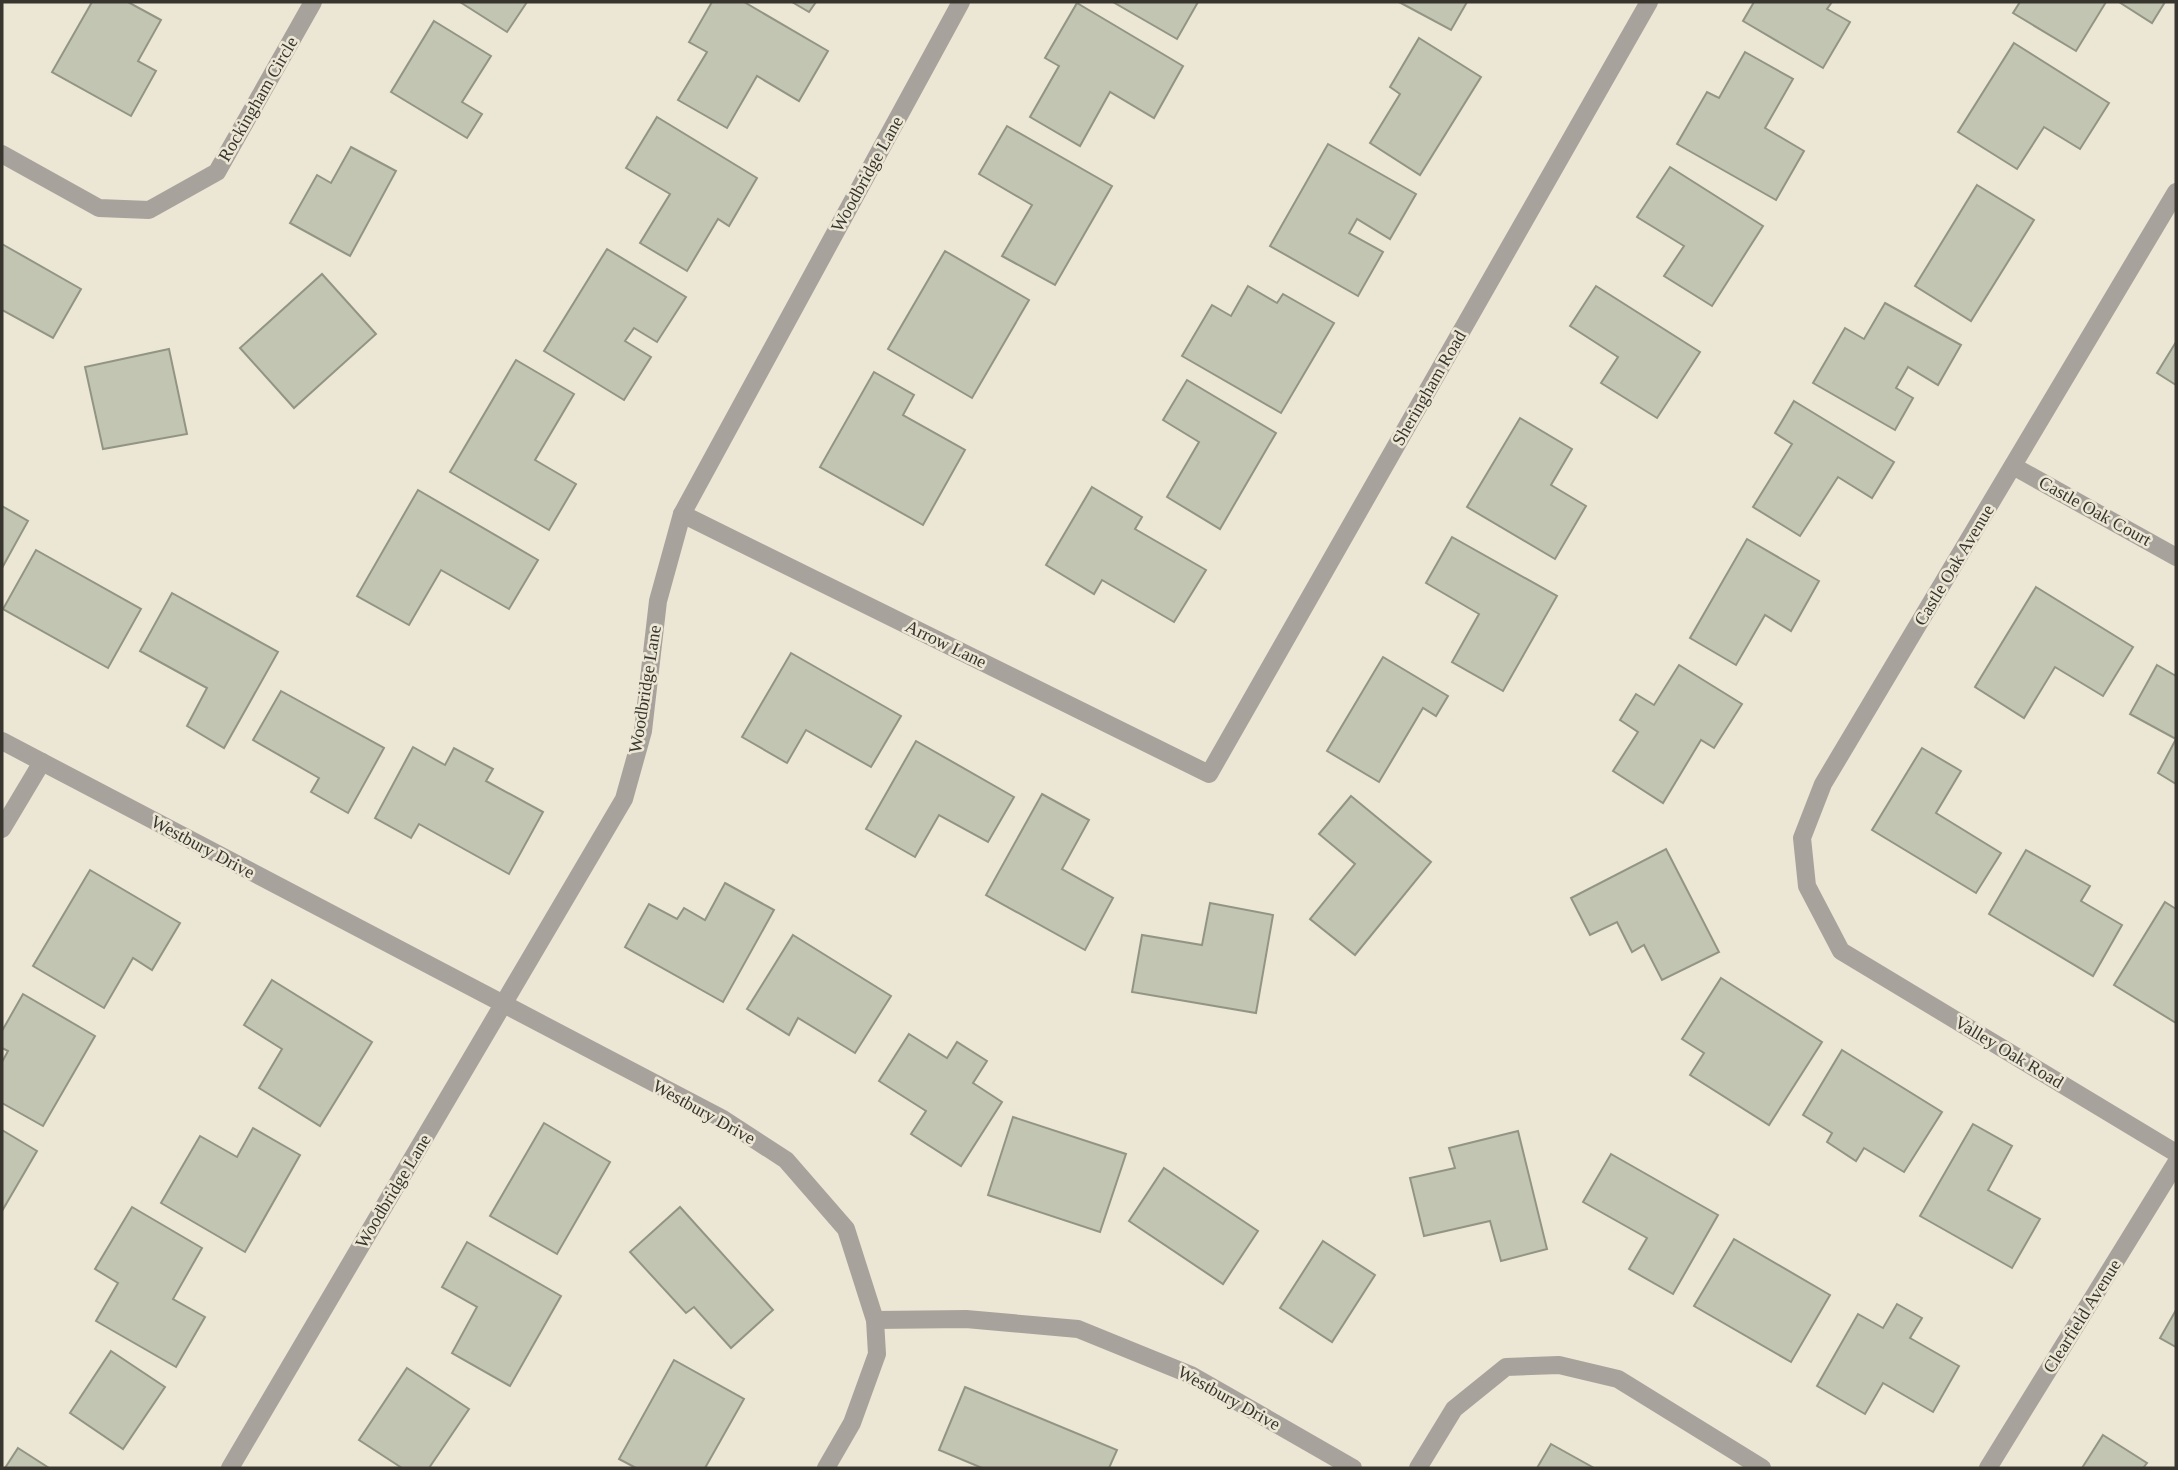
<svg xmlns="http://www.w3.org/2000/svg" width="2178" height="1470" font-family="Georgia,serif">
<rect width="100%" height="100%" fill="#ece6d4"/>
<g fill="#c3c5b3" stroke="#939584" stroke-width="2">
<path d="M 92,2 L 128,2 L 161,20 L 138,61 L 156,71 L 131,116 L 52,72 Z"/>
<path d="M 460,2 L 527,2 L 507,32 Z"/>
<path d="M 712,2 L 744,2 L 828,51 L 799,101 L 757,76 L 727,128 L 678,100 L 707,52 L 689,42 Z"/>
<path d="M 792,2 L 816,2 L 809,12 Z"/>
<path d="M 1113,2 L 1198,2 L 1177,39 Z"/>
<path d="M 1399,2 L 1467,2 L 1451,30 Z"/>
<path d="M 1754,2 L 1832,2 L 1827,9 L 1850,22 L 1823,68 L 1743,21 Z"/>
<path d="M 2020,2 L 2106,2 L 2076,51 L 2013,13 Z"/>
<path d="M 2119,2 L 2165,2 L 2152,23 Z"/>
<path d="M 1077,3 L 1183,66 L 1154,118 L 1110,92 L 1080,146 L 1030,117 L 1059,66 L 1045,58 Z"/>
<path d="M 434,21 L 491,56 L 462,102 L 482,114 L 467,138 L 391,92 Z"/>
<path d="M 1419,38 L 1481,77 L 1420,175 L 1370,143 L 1400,94 L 1390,87 Z"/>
<path d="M 2014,43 L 2109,103 L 2080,149 L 2044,127 L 2017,169 L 1958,132 Z"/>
<path d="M 1745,52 L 1793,79 L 1765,128 L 1804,151 L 1776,200 L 1677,144 L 1707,92 L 1719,98 Z"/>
<path d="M 657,117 L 757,178 L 729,226 L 718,219 L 687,271 L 640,243 L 670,194 L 626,168 Z"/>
<path d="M 1007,126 L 1112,186 L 1055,285 L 1002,256 L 1032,205 L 979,174 Z"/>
<path d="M 1328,144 L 1416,194 L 1390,239 L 1357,219 L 1349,233 L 1383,252 L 1358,296 L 1270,246 Z"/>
<path d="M 351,147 L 396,171 L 350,256 L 290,223 L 317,175 L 331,183 Z"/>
<path d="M 1670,167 L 1763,226 L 1712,306 L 1664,276 L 1684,246 L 1637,217 Z"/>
<path d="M 1977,185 L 2034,220 L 1971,321 L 1915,286 Z"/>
<path d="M 2,244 L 81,289 L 53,338 L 2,310 Z"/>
<path d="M 607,249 L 686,297 L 657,342 L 634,328 L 625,341 L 651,357 L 624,400 L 544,351 Z"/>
<path d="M 945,251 L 1029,300 L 972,398 L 888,349 Z"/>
<path d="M 322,274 L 376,334 L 294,408 L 240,348 Z"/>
<path d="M 1248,286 L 1277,303 L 1283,294 L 1334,323 L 1281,413 L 1182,356 L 1212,305 L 1231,316 Z"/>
<path d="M 1596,286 L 1700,352 L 1657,418 L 1601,383 L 1618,357 L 1570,326 Z"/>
<path d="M 1885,303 L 1961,345 L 1938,385 L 1908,367 L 1896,388 L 1913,398 L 1895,430 L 1813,383 L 1845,328 L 1864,339 Z"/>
<path d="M 2176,342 L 2176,385 L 2157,373 Z"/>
<path d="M 169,349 L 187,434 L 103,449 L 85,367 Z"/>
<path d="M 516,360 L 574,394 L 535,460 L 576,484 L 549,530 L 450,472 Z"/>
<path d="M 874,372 L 914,395 L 903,415 L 965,450 L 923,525 L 820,467 Z"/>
<path d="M 1187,380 L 1276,433 L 1220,529 L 1167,497 L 1199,442 L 1163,420 Z"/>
<path d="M 1794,401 L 1894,462 L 1872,498 L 1838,477 L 1800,536 L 1753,507 L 1792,444 L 1775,433 Z"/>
<path d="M 1520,418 L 1572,449 L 1551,485 L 1586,506 L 1555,559 L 1467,507 Z"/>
<path d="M 1092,487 L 1142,517 L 1135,529 L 1206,570 L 1174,622 L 1102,580 L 1094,594 L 1046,565 Z"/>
<path d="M 418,490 L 538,560 L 509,609 L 441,570 L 409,625 L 357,596 Z"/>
<path d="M 2,506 L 28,521 L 2,568 Z"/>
<path d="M 1452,537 L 1557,596 L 1503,691 L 1452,662 L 1479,614 L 1426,583 Z"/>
<path d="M 1747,539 L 1819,581 L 1791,631 L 1765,615 L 1736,665 L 1690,638 Z"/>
<path d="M 36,550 L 141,609 L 108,668 L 3,609 Z"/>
<path d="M 2036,587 L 2133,647 L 2103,696 L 2055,667 L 2024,718 L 1975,687 Z"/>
<path d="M 172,593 L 278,652 L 224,748 L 187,726 L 207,688 L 140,651 Z"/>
<path d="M 791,653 L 901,716 L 871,767 L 806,730 L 787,763 L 742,737 Z"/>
<path d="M 1383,657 L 1448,696 L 1436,716 L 1423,708 L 1379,782 L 1327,751 Z"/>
<path d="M 1679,665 L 1742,704 L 1714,748 L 1701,740 L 1663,803 L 1613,771 L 1638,732 L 1620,720 L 1636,694 L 1654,705 Z"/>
<path d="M 2157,665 L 2176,676 L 2176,784 L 2158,773 L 2176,739 L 2130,714 Z"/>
<path d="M 281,691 L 384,748 L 348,813 L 311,792 L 319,778 L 253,740 Z"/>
<path d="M 916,741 L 1014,797 L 988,842 L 939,815 L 915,857 L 866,829 Z"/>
<path d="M 413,747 L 445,765 L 454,748 L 493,769 L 486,781 L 543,812 L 509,874 L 419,824 L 411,838 L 375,818 Z"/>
<path d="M 1922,748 L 1961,771 L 1936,813 L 2001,853 L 1976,893 L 1872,830 Z"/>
<path d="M 1042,794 L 1089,820 L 1062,869 L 1113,898 L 1085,950 L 986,895 Z"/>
<path d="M 1351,796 L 1431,862 L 1355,955 L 1310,919 L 1355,864 L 1319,834 Z"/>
<path d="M 1666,849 L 1719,952 L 1662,980 L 1644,945 L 1632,952 L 1617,922 L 1590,935 L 1571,898 Z"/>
<path d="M 2026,850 L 2090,886 L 2081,901 L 2122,925 L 2093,976 L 1989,914 Z"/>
<path d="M 90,870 L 180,923 L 152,970 L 133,958 L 104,1008 L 33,966 Z"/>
<path d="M 725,883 L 774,910 L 723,1002 L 625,947 L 649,904 L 677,919 L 684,908 L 705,920 Z"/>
<path d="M 2165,902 L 2176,909 L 2176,1023 L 2114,985 Z"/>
<path d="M 1210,903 L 1273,915 L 1256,1013 L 1132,992 L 1142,935 L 1202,945 Z"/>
<path d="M 793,935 L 891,996 L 855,1053 L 798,1018 L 789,1035 L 747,1009 Z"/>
<path d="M 1721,978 L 1822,1042 L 1769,1125 L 1690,1075 L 1704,1053 L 1682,1039 Z"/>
<path d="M 272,980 L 372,1042 L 320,1126 L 259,1088 L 282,1049 L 244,1025 Z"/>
<path d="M 23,994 L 95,1036 L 43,1126 L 2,1103 L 2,1062 L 8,1051 L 2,1048 L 2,1031 Z"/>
<path d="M 909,1034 L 947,1058 L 957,1042 L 987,1061 L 973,1083 L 1002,1102 L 961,1166 L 911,1134 L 926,1111 L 879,1081 Z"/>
<path d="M 1842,1050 L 1942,1112 L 1904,1172 L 1864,1148 L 1856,1161 L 1827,1142 L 1832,1133 L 1803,1115 Z"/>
<path d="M 1013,1117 L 1126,1154 L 1100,1232 L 988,1195 Z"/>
<path d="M 544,1123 L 610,1162 L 557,1254 L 490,1216 Z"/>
<path d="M 1973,1124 L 2012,1146 L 1988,1190 L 2040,1219 L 2012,1268 L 1920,1216 Z"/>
<path d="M 253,1128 L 300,1155 L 245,1252 L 161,1203 L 200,1136 L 237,1157 Z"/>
<path d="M 2,1130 L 37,1151 L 2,1211 Z"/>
<path d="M 1518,1131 L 1547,1249 L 1501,1261 L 1490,1221 L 1424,1236 L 1410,1178 L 1455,1168 L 1449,1148 Z"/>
<path d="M 1611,1154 L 1718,1215 L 1673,1294 L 1629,1269 L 1647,1238 L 1583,1202 Z"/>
<path d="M 1164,1168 L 1258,1231 L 1223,1284 L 1129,1221 Z"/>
<path d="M 132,1207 L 202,1248 L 173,1299 L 205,1317 L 176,1367 L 96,1321 L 118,1283 L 95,1269 Z"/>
<path d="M 680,1207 L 773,1310 L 731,1348 L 694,1307 L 686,1313 L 630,1252 Z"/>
<path d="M 1734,1239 L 1830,1295 L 1791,1362 L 1694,1306 Z"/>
<path d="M 1323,1241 L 1375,1275 L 1332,1342 L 1280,1308 Z"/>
<path d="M 467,1242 L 561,1296 L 510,1386 L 452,1353 L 477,1307 L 442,1287 Z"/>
<path d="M 1897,1304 L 1922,1318 L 1910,1338 L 1959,1366 L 1933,1412 L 1883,1383 L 1865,1414 L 1817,1386 L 1858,1314 L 1883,1328 Z"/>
<path d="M 2176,1310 L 2176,1347 L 2160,1338 Z"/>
<path d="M 111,1351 L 165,1387 L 123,1449 L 70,1413 Z"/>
<path d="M 674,1360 L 744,1399 L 705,1468 L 636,1468 L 619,1459 Z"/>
<path d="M 407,1368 L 469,1409 L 429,1468 L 402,1468 L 359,1440 Z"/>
<path d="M 965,1387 L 1117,1450 L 1109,1468 L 982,1468 L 939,1450 Z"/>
<path d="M 2103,1435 L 2147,1463 L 2143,1468 L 2082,1468 Z"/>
<path d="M 1551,1444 L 1594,1468 L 1537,1468 Z"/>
<path d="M 18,1448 L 49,1468 L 5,1468 Z"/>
</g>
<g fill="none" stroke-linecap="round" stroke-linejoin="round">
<g stroke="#a8a29c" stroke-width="18">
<path d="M 2,154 L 99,208 L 149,210 L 217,172 L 313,2"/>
<path d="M 2176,192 L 1823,784 L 1802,838 L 1807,886 L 1841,951 L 2176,1153"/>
<path d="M 2013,466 L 2176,557"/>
<path d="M 682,514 L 1209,774 L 1649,2"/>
<path d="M 2,741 L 723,1119 L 786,1160 L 846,1229 L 875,1320 L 877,1354 L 852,1423 L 826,1468"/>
<path d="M 2,829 L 42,762"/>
<path d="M 875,1320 L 966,1319 L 1078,1329 L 1191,1375 L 1353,1468"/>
<path d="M 230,1468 L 624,799 L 643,731 L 658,601 L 682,514 L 961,2"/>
<path d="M 1418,1468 L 1454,1409 L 1506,1367 L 1559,1365 L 1618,1379 L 1762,1468"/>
<path d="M 1988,1468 L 2176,1163"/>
</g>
</g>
<g text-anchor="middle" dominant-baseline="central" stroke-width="5" stroke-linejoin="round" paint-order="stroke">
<g font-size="18" fill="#37352e" stroke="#ece6d4">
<text transform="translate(258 99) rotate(-60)">Rockingham Circle</text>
<text transform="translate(867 174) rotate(-61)">Woodbridge Lane</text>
<text transform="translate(1429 388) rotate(-60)">Sheringham Road</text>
<text transform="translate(2095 511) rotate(29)">Castle Oak Court</text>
<text transform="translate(1954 565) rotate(-59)">Castle Oak Avenue</text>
<text transform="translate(946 644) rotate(26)">Arrow Lane</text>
<text transform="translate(645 689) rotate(-81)">Woodbridge Lane</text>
<text transform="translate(203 847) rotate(28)">Westbury Drive</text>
<text transform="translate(2009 1052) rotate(31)">Valley Oak Road</text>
<text transform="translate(704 1112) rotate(29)">Westbury Drive</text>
<text transform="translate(393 1191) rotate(-59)">Woodbridge Lane</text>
<text transform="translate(2082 1316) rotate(-58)">Clearfield Avenue</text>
<text transform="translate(1229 1398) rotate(29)">Westbury Drive</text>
</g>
</g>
<rect width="2178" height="1470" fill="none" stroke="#37352e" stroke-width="7"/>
</svg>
